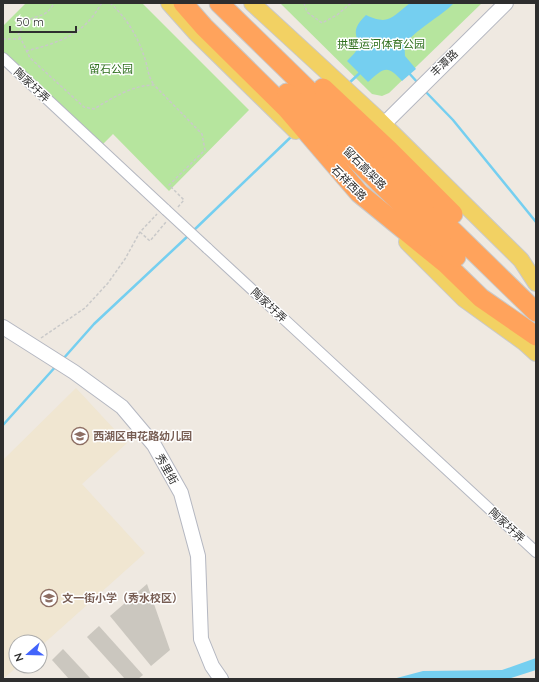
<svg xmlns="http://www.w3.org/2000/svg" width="539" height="682" font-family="Quicksand,'Noto Sans SC',sans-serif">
<rect width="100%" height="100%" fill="#efe9e1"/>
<path fill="#f0e6d1" d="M 76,388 L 127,443 L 82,484 L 145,553 L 40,647 L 40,642 L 16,642 L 16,666 L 18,666 L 3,679 L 3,460 Z"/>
<g fill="#b6e59e">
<path d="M 26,3 L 142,3 L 249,110 L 169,191 L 113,134 L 100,147 L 3,59 L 3,26 Z"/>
<path d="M 280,3 L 482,3 L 389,93 L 382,96 L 372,94 Z"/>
</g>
<g fill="#75cff0">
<path d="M 410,3 L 454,3 C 443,15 412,32 406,44 C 404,47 405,52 405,56 L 416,69 L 402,81 C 387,64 384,68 368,82 L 347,61 C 350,58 354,54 356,51 C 363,37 346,34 366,15 C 389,26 392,17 410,3 Z"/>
<path d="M 536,658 L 536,670 L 508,679 L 393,679 L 423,671 L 502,670 Z"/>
</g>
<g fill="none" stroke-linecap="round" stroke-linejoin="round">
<g stroke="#75cff0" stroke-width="2.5">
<path d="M 408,72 L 418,83"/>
<path d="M 348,84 L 362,71"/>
<path d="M 424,90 L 453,120 L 536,222"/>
<path d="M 193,231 L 293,135"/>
<path d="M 63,359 L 94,324 L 189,235"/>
<path d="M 3,425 L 57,365"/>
</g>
</g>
<g fill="#cbc7bf">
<path d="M 147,584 L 170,650 L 151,666 L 110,616 Z"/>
<path d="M 99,626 L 143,675 L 138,679 L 125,679 L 87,637 Z"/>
<path d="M 63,649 L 91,679 L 69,679 L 52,660 Z"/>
</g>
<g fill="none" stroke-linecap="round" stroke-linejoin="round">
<g stroke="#b4b7c1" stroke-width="12">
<g id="street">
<path d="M 3,58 L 166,210"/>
<path d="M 207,248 L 536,552"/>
</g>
</g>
<g stroke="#b4b7c1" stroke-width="16">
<g id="secondary">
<path d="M 383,125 L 506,3"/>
<path d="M 3,327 L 74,372 L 122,407 L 154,445 L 181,493 L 198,556 L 201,639 L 212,666 L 221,679"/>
</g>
</g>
<g stroke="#c9c9c9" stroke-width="18">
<g id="primary">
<path d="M 169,3 L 195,32 L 296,131"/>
<path d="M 252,3 L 377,118 L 521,260 L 536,283"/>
<path d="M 407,242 L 464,299 L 525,343 L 536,353"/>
</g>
</g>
<g stroke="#c9c9c9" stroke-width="21">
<g id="highway">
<path d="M 183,3 L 204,27 L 287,109 L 359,193 L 446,264 L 481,298 L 536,336"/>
<path d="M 219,3 L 536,312"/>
<path d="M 323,88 L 390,151 L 453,214"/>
<path d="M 287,93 L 456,257"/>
</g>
</g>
<g stroke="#c9c9c9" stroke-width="1.5" stroke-dasharray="3 2" stroke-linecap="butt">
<path d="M 110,3 C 127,18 138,37 145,59 C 148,69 148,76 154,85"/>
<path d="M 304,3 L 307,12 L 322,23 L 337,15 L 351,3"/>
<path d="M 3,39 L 21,39 L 30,58 L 84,107 L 94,109 C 112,98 133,85 154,85 L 202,134 L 205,150 L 169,185 L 184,200 L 177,208"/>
<path d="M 21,39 L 18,35 C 20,31 24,25 27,22 C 36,13 45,20 54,3"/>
<path d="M 26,51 C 51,45 77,37 93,16 C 97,11 99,7 102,3"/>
<path d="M 140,232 L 150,241 L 166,222"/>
<path d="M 41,338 L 85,308 L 108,283 L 125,259 L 140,232 L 157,214"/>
</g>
<use href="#street" stroke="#fff" stroke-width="10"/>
<use href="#secondary" stroke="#fff" stroke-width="14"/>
<use href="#primary" stroke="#f2d163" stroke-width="16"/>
<use href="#highway" stroke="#ffa35c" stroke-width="19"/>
<g stroke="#b4b7c1" stroke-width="12" stroke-linecap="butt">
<path id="street-bridge" d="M 166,210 L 207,248"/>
</g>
<use href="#street-bridge" stroke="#fff" stroke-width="10"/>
</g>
<defs>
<g id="school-ring" transform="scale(0.9)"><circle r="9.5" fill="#fff" stroke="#8d6e63" stroke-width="1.5"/><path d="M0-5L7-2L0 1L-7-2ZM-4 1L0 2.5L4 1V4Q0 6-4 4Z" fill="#8d6e63"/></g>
</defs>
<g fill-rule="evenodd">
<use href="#school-ring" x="80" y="436"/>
<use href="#school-ring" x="49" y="598"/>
</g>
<g text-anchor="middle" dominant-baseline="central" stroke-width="3" stroke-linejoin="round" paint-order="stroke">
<g font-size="11" fill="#2c6e1b" stroke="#fff">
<text x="381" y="44">拱墅运河体育公园</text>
<text x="111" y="69">留石公园</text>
</g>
<g font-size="11" fill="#2e2e2e" stroke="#fff">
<text transform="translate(444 63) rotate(-44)">丰潭路</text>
<text transform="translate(32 85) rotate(43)">陶家圩弄</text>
<text transform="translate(365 168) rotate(45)">留石高架路</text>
<text transform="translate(349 183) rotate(45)">石祥西路</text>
<text transform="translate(269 305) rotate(43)">陶家圩弄</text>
<text transform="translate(167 469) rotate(61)">秀里街</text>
<text transform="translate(507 525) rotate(43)">陶家圩弄</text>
</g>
<g font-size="11" font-weight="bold" fill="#785e54" stroke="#fff" text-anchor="start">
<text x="93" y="436">西湖区申花路幼儿园</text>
<text x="62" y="598">文一街小学（秀水校区）</text>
</g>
</g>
<rect width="539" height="682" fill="none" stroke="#2e2e2e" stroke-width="8"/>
<g transform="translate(28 654) rotate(250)"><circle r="19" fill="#ffffff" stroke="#ababab"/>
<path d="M0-3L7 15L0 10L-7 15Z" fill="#4264fb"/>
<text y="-6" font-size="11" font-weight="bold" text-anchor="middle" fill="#2e2e2e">N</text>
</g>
<path d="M10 26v6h66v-6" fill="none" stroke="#2e2e2e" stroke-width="2"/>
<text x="16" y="26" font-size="12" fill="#2e2e2e" stroke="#ffffff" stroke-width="3" paint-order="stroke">50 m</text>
</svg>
